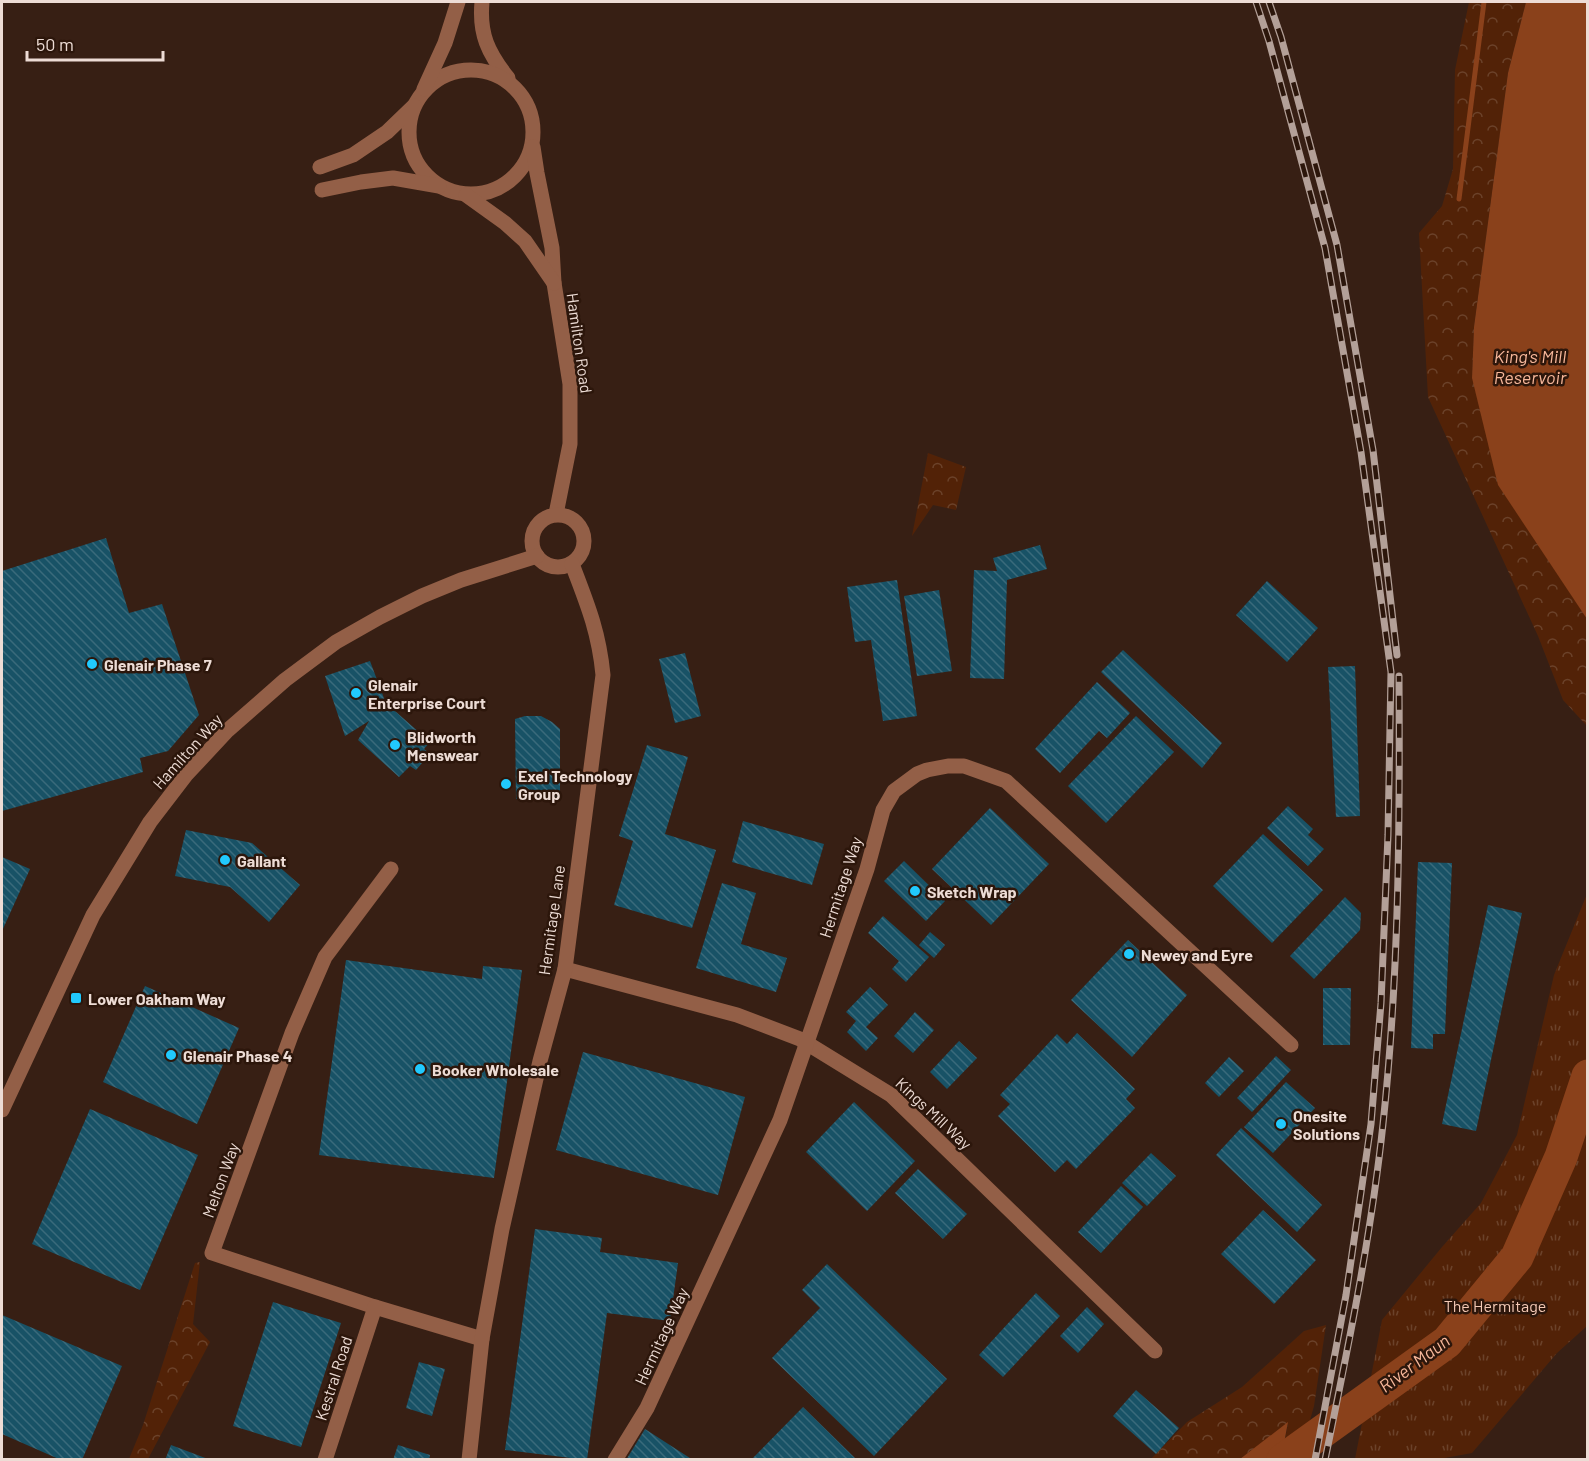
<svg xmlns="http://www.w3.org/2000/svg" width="1589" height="1461" font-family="Barlow,sans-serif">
<defs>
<pattern id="forest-crowns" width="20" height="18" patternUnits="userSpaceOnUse" patternTransform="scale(1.5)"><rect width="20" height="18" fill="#522207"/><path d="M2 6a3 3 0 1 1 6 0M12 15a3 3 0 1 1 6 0" fill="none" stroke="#6b422a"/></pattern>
<pattern id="park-tufts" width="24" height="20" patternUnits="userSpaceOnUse" patternTransform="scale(1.5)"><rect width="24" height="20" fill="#522207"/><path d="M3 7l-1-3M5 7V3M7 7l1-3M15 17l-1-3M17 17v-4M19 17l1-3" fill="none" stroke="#6b422a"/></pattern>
<pattern id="building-back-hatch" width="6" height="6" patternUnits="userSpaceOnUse" patternTransform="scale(1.5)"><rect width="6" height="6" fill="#185266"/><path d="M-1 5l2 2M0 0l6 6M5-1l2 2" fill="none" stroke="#3a6a7b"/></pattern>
</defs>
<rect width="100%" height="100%" fill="#371f14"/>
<g fill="url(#forest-crowns)">
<path d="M 1469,2 L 1526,2 L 1508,73 L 1474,327 L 1472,378 L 1569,589 L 1587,619 L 1587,726 L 1563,700 L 1538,636 L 1428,397 L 1419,233 L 1442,206 L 1453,169 L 1455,70 Z"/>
<path d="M 928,453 L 966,467 L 956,510 L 933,505 L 912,536 Z"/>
<path d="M 200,1262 L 193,1324 L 210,1342 L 148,1459 L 129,1459 L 143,1425 L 195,1263 Z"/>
<path d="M 1326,1325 L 1314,1406 L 1299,1459 L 1281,1459 L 1288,1424 L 1240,1459 L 1150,1460 L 1187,1422 L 1242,1387 L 1304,1331 Z"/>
</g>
<path fill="url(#park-tufts)" d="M 1587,894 L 1587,1326 L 1557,1353 L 1472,1453 L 1439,1459 L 1355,1459 L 1382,1320 L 1442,1247 L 1481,1203 L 1517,1135 L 1554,975 Z"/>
<g fill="#8a411b">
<path d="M 1526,2 L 1587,2 L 1587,619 L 1498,485 L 1472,378 L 1474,327 L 1508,73 Z"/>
<path d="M 1288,1422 L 1281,1459 L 1240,1459 Z"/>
</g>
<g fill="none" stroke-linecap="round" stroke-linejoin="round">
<path stroke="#8a411b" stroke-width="5" d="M 1459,199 L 1484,2"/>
<path stroke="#8a411b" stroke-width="33" d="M 1283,1460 L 1447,1342 L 1517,1257 L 1561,1157 L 1588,1076"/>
</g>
<g fill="url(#building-back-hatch)">
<path d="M 106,538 L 129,613 L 162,604 L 199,715 L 168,751 L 140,758 L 143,772 L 2,811 L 2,571 Z"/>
<path d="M 1040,545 L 1047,569 L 1007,580 L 1004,679 L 970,678 L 974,570 L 997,571 L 993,558 Z"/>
<path d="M 897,580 L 917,716 L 883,721 L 871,640 L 855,642 L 847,587 Z"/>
<path d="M 1267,581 L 1318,628 L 1287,662 L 1236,615 Z"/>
<path d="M 939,590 L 952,671 L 917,676 L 904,596 Z"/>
<path d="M 1123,650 L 1222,743 L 1202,768 L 1101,672 Z"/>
<path d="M 685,653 L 701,716 L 675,723 L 659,659 Z"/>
<path d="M 370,661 L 388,709 L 385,711 L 395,711 L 430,742 L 424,749 L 430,754 L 416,770 L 410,766 L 399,777 L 358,740 L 369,721 L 345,736 L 325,676 Z"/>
<path d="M 1355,666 L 1360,816 L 1336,817 L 1328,667 Z"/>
<path d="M 1097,682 L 1130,713 L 1107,738 L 1099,731 L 1060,773 L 1035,749 Z"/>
<path d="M 525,716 L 541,716 L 552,722 L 560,729 L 560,799 L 516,799 L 515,719 Z"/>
<path d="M 1136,716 L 1174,752 L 1106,823 L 1068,786 Z"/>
<path d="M 647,745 L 688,757 L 665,834 L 716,850 L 692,928 L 614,905 L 633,841 L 619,836 Z"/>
<path d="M 1288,806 L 1313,829 L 1308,835 L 1324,849 L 1308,866 L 1267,828 Z"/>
<path d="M 990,808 L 1049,864 L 991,925 L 932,869 Z"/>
<path d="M 743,821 L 824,844 L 812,885 L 732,862 Z"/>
<path d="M 186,830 L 252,843 L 300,885 L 269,922 L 230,887 L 175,876 Z"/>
<path d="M 1263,834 L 1323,890 L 1272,943 L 1213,886 Z"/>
<path d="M 2,857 L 30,869 L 2,931 Z"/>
<path d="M 904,861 L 945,901 L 926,921 L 884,881 Z"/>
<path d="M 1418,862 L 1452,863 L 1445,1034 L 1433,1034 L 1433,1049 L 1411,1048 Z"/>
<path d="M 722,883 L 756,893 L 741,944 L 787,958 L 776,992 L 696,968 Z"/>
<path d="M 1345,897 L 1361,913 L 1360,930 L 1314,979 L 1290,956 Z"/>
<path d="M 1488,905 L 1522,913 L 1476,1131 L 1442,1124 Z"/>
<path d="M 883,916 L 929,957 L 906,982 L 892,969 L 899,961 L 868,933 Z"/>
<path d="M 930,932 L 945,945 L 934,958 L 919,945 Z"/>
<path d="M 1128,940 L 1187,995 L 1132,1057 L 1071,1000 Z"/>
<path d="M 346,960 L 482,979 L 483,966 L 522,970 L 494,1178 L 319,1155 Z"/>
<path d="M 145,986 L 239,1028 L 197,1124 L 103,1082 Z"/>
<path d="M 870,987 L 888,1005 L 866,1027 L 878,1038 L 866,1051 L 847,1032 L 856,1021 L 846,1012 Z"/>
<path d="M 1323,988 L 1351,988 L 1350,1045 L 1323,1045 Z"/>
<path d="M 915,1012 L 934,1030 L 913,1053 L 894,1036 Z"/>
<path d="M 1077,1033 L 1135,1089 L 1126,1099 L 1135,1108 L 1076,1169 L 1067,1160 L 1055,1172 L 998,1116 L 1010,1104 L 1000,1095 L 1057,1034 L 1067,1044 Z"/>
<path d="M 959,1041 L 977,1058 L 947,1089 L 930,1072 Z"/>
<path d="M 583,1052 L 745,1097 L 718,1195 L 556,1150 Z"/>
<path d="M 1276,1056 L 1291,1070 L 1252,1112 L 1237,1098 Z"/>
<path d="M 1229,1057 L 1244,1071 L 1219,1097 L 1205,1083 Z"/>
<path d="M 1286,1082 L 1315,1108 L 1273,1153 L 1244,1127 Z"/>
<path d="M 854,1102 L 915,1161 L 867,1211 L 806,1152 Z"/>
<path d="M 90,1109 L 198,1155 L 140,1290 L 32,1244 Z"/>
<path d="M 1241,1128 L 1322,1205 L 1297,1232 L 1216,1155 Z"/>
<path d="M 1151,1153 L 1176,1176 L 1147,1206 L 1122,1183 Z"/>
<path d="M 918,1169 L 967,1214 L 943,1239 L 895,1193 Z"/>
<path d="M 1121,1186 L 1143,1207 L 1101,1253 L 1078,1232 Z"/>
<path d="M 1263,1210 L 1316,1260 L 1274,1304 L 1221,1254 Z"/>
<path d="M 535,1229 L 602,1238 L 600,1252 L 678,1263 L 670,1321 L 607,1313 L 587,1460 L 505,1450 Z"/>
<path d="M 827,1264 L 947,1379 L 874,1456 L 772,1358 L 820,1308 L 802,1290 Z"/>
<path d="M 1036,1293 L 1060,1316 L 1003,1377 L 979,1355 Z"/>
<path d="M 273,1302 L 341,1323 L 301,1447 L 233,1426 Z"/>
<path d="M 1087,1307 L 1104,1324 L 1078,1353 L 1060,1336 Z"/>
<path d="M 2,1315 L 122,1366 L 82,1460 L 61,1460 L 2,1434 Z"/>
<path d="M 419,1362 L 445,1369 L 432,1416 L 406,1408 Z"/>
<path d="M 1136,1390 L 1179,1428 L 1156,1454 L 1113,1416 Z"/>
<path d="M 803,1407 L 857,1460 L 751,1460 Z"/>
<path d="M 645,1429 L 693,1460 L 626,1460 Z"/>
<path d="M 171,1445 L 208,1459 L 208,1460 L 165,1460 Z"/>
<path d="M 398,1445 L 430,1455 L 429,1460 L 393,1460 Z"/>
</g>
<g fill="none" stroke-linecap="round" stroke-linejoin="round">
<g stroke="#935f47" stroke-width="15">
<path d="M 482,2 C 479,34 488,53 508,78"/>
<circle cx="471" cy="132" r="62"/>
<path d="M 424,89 L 445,43 L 458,2"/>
<path d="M 533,147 L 537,173 L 552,248 L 554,283 L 570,384 L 570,444 L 556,514"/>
<path d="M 320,167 L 353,155 L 387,132 L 414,106"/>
<path d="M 322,190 L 361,182 L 393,178 L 439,186"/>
<path d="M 466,195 L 505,223 L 525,241 L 554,283"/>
<circle cx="558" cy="541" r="26"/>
<path d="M 391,869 L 325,957 L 292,1033 L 212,1253 L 375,1307 L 482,1339"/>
<path d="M 565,969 L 737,1015 L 800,1039 L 891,1095 L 1155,1351"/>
<path d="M 2,1110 L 93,915 L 150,822 L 186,775 L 228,730 L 285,680 L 336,642 L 380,617 L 422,596 L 461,580 L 537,556"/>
<path d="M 325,1460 L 375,1307"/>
<path d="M 469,1460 L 482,1339 L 502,1229 L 540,1061 L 565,969 L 603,675 C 599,632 587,603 572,564"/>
<path d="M 615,1460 L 647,1408 L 780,1120 L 867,869 L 883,810 L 894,791 L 917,774 L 927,770 L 948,766 L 964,766 L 1006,781 L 1291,1045"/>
</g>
<g stroke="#b3a098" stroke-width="7">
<g id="rail">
<path d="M 1256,2 L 1269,41 L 1325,248 L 1361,452 L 1391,672 L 1388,835 L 1381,1003 L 1371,1124 L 1346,1295 L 1315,1460"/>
<path d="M 1269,2 L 1281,37 L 1337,245 L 1373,450 L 1397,655"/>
<path d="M 1325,1460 C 1348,1348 1371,1237 1383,1124 C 1399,975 1400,826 1399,676"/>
</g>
</g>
<use href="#rail" stroke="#2c160b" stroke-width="4.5" stroke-dasharray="14" stroke-linecap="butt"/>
</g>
<g fill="#21c9fd" stroke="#2c160b" stroke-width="2">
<circle cx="92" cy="664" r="6"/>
<circle cx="356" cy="693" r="6"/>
<circle cx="395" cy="745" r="6"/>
<circle cx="506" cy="784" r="6"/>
<circle cx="225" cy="860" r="6"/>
<circle cx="915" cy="891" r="6"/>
<circle cx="1129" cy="954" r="6"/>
<rect x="70" y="992" width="12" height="12" rx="3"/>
<circle cx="171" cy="1055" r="6"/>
<circle cx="420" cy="1069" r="6"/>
<circle cx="1281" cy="1124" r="6"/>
</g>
<g text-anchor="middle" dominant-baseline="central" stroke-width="5" stroke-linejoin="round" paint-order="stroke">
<g font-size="16" fill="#eddcd5" stroke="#2c160b">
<text transform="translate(580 343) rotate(82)">Hamilton Road</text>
<text transform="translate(187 751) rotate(-48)">Hamilton Way</text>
<text transform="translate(840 887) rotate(-72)">Hermitage Way</text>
<text transform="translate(551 920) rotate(-82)">Hermitage Lane</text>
<text transform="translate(934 1113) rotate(43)">Kings Mill Way</text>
<text transform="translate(220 1180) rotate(-70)">Melton Way</text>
<text transform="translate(661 1336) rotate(-65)">Hermitage Way</text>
<text transform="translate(333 1378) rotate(-72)">Kestral Road</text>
</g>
<g font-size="16" font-weight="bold" fill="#eddcd5" stroke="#2c160b" text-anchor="start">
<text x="104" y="664">Glenair Phase 7</text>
<text x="368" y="684">Glenair<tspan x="368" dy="18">Enterprise Court</tspan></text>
<text x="407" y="736">Blidworth<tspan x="407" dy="18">Menswear</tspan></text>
<text x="518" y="775">Exel Technology<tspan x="518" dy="18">Group</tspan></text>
<text x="237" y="860">Gallant</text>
<text x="927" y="891">Sketch Wrap</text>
<text x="1141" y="954">Newey and Eyre</text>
<text x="88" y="998">Lower Oakham Way</text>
<text x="183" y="1055">Glenair Phase 4</text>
<text x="432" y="1069">Booker Wholesale</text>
<text x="1293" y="1115">Onesite<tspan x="1293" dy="18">Solutions</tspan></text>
</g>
<g font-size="16" fill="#f5cab6" stroke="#2c160b">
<text x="1495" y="1305">The Hermitage</text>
</g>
<g font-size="18" font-style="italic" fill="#f7b79a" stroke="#2c160b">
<text x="1530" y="356">King's Mill<tspan x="1530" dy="21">Reservoir</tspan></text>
<text transform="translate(1414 1363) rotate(-37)">River Maun</text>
</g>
</g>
<rect width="1589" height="1461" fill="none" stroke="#eddcd5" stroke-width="6"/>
<path d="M27 51v9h136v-9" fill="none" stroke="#eddcd5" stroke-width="3"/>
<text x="36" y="51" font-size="18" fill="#eddcd5" stroke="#2c160b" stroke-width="4.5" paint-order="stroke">50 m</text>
</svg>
